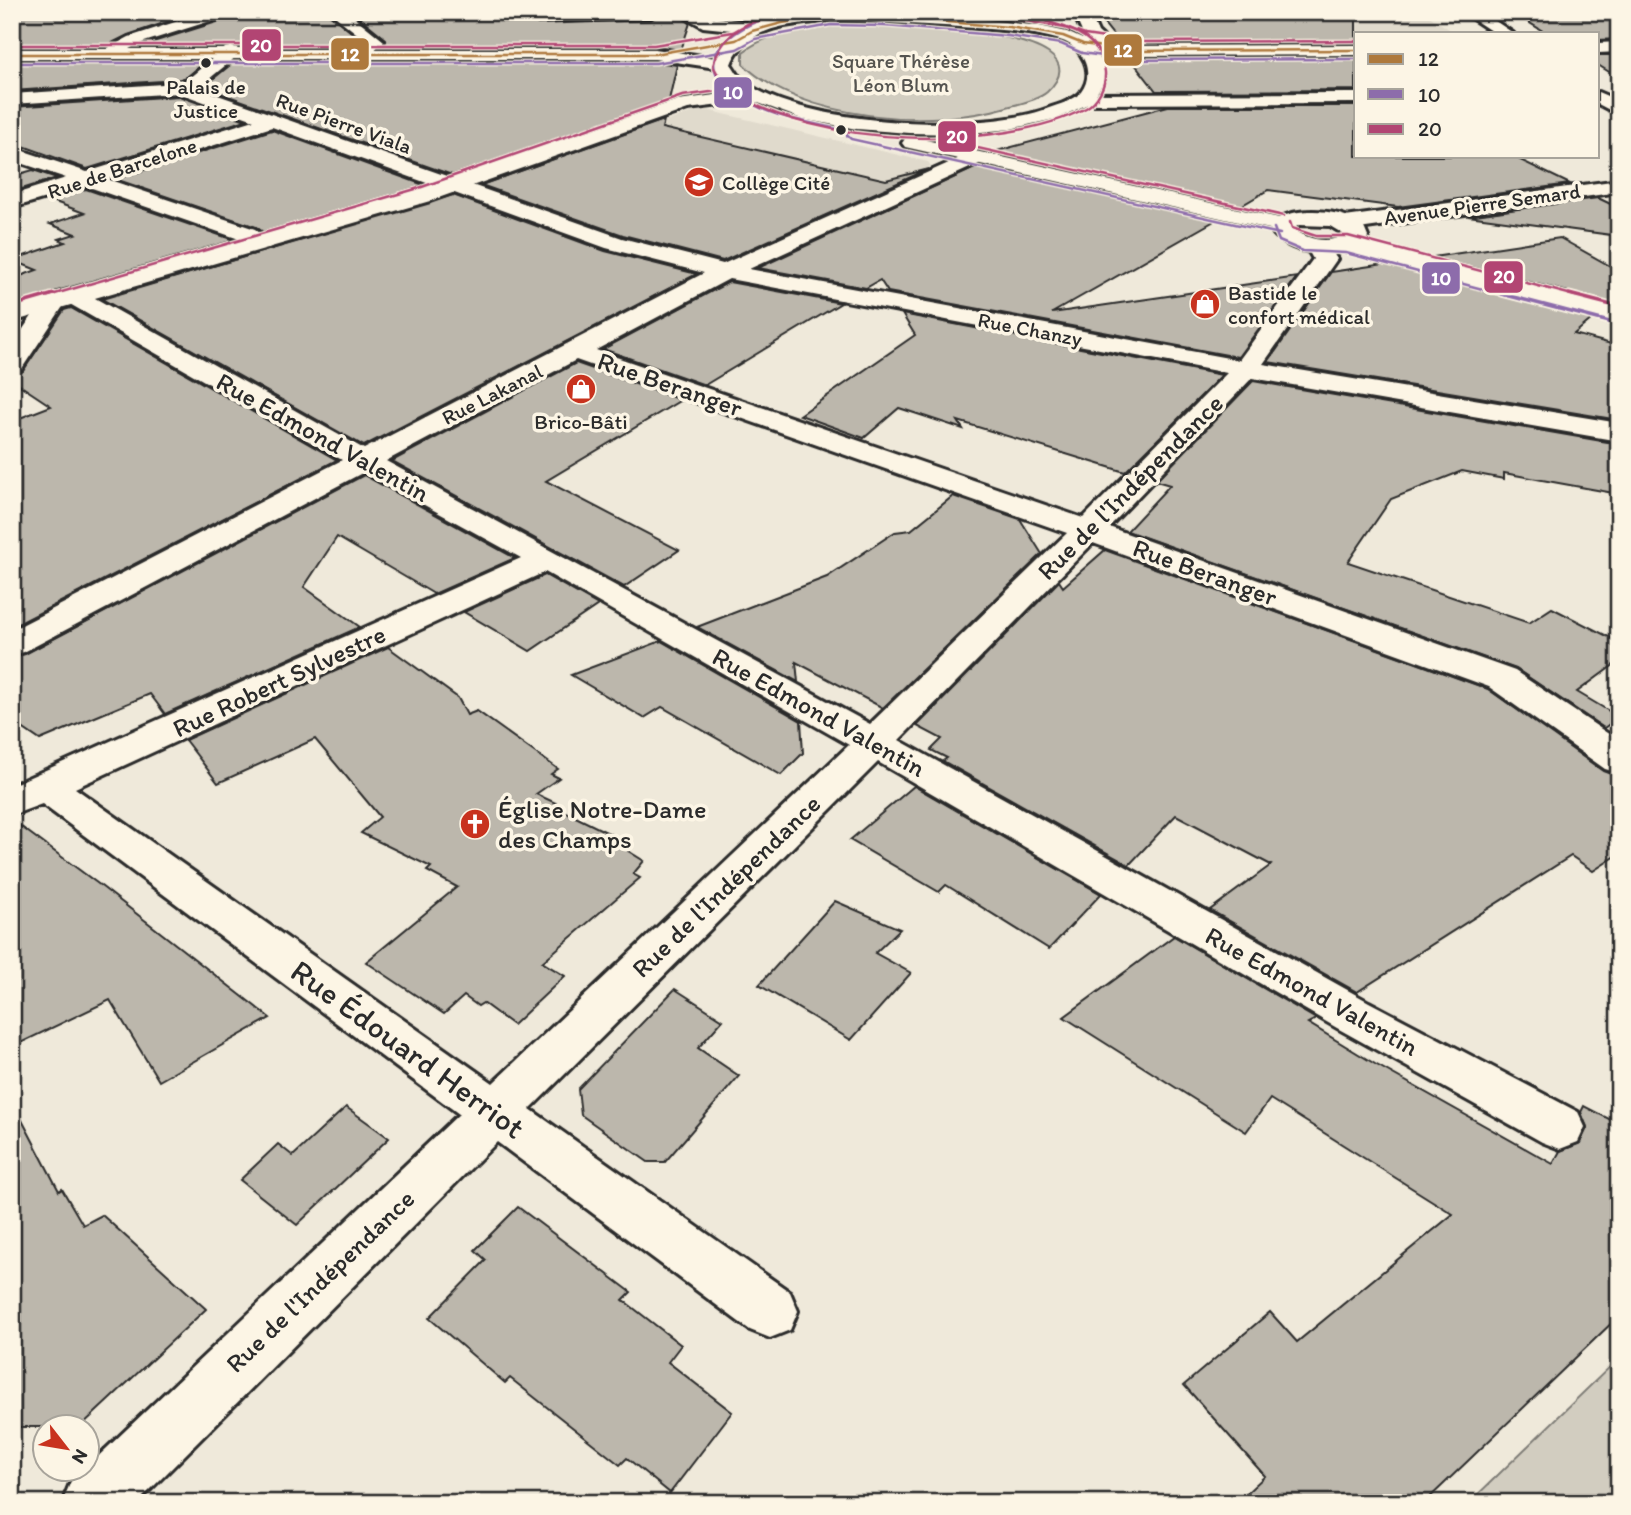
<svg xmlns="http://www.w3.org/2000/svg" width="1631" height="1515" font-family="Itim,sans-serif">
<rect width="100%" height="100%" fill="#efe9da"/>
<filter id="ink" filterUnits="userSpaceOnUse"><feTurbulence type="fractalNoise" baseFrequency=".0143" numOctaves="2"/><feDisplacementMap in="SourceGraphic" scale="14" xChannelSelector="R" yChannelSelector="G"/><feConvolveMatrix kernelMatrix="1 2 1 2 8 2 1 2 1" color-interpolation-filters="sRGB"/></filter>
<g filter="url(#ink)">
<g fill="#e0dacc">
<path d="M 1098,12 L 1423,12 L 1455,33 L 1356,33 L 1356,37 L 1117,37 Z"/>
<path d="M 698,110 L 711,111 L 928,162 L 931,166 L 889,184 L 506,179 Z"/>
</g>
<g fill="#d2cdc0" stroke="#7e7c76" stroke-width="2">
<path d="M 846,25 C 869,25 1117,25 1047,92 C 1038,100 1019,104 1007,107 C 933,129 801,121 743,64 L 743,52 C 771,30 811,28 846,25 Z"/>
<path d="M 1619,1358 L 1619,1503 L 1469,1503 Z"/>
</g>
<g fill="#bcb7ac" stroke="#2b2b2b" stroke-width="2">
<path d="M 12,12 L 197,12 L 128,35 L 106,46 L 12,46 Z"/>
<path d="M 233,12 L 327,12 L 362,41 L 356,46 L 140,46 L 230,18 Z"/>
<path d="M 353,12 L 530,12 L 529,18 L 538,24 L 651,20 L 662,12 L 673,12 L 690,23 L 681,50 L 655,46 L 382,46 L 386,39 Z"/>
<path d="M 1095,12 L 1356,12 L 1356,42 L 1131,43 L 1118,41 Z"/>
<path d="M 1512,12 L 1619,12 L 1619,39 L 1598,40 L 1598,33 L 1546,33 Z"/>
<path d="M 1598,55 L 1619,55 L 1619,78 L 1598,65 Z"/>
<path d="M 1356,58 L 1356,90 L 1156,91 L 1131,59 Z"/>
<path d="M 12,62 L 205,62 L 187,77 L 177,80 L 12,91 Z"/>
<path d="M 234,62 L 655,62 L 677,65 L 669,100 L 452,175 L 203,87 Z"/>
<path d="M 179,96 L 246,120 L 87,169 L 12,142 L 12,107 Z"/>
<path d="M 1168,106 L 1356,106 L 1356,156 L 1512,156 L 1570,184 L 1398,207 L 1268,190 L 1239,207 L 993,152 Z"/>
<path d="M 664,120 L 662,128 L 886,180 L 929,169 L 723,261 L 623,235 L 481,185 Z"/>
<path d="M 272,130 L 424,185 L 263,232 L 256,227 L 115,179 Z"/>
<path d="M 979,166 L 1216,220 L 1052,313 L 1297,277 L 1238,357 L 888,292 L 880,280 L 866,288 L 758,268 Z"/>
<path d="M 33,170 L 57,178 L 22,189 L 12,185 L 12,176 Z"/>
<path d="M 86,189 L 234,240 L 12,304 L 12,279 L 37,270 L 12,260 L 65,242 L 59,239 L 75,234 L 50,224 L 84,213 L 50,200 Z"/>
<path d="M 453,195 L 605,251 L 697,274 L 364,446 L 102,299 Z"/>
<path d="M 1598,198 L 1619,208 L 1619,236 L 1468,216 Z"/>
<path d="M 1560,238 L 1619,271 L 1619,297 L 1611,303 L 1433,257 Z"/>
<path d="M 1384,264 L 1592,319 L 1574,334 L 1619,346 L 1619,420 L 1268,362 L 1331,272 Z"/>
<path d="M 729,282 L 841,303 L 705,385 L 603,349 Z"/>
<path d="M 71,308 L 337,460 L 12,627 L 12,421 L 51,406 L 12,380 L 12,374 L 23,371 L 64,310 Z"/>
<path d="M 902,314 L 1222,375 L 1125,472 L 958,421 L 963,429 L 899,408 L 864,438 L 800,415 L 915,335 Z"/>
<path d="M 576,363 L 681,400 L 546,481 L 679,550 L 624,587 L 392,461 Z"/>
<path d="M 1253,381 L 1619,444 L 1619,494 L 1504,473 L 1504,479 L 1462,471 L 1391,499 L 1348,562 L 1529,623 L 1552,608 L 1619,642 L 1619,661 L 1577,692 L 1619,717 L 1604,728 L 1516,669 L 1127,531 L 1170,485 L 1156,481 Z"/>
<path d="M 364,475 L 515,558 L 434,594 L 337,537 L 304,587 L 360,627 L 165,714 L 150,694 L 40,740 L 12,721 L 12,657 L 25,654 Z"/>
<path d="M 953,496 L 1020,519 L 1042,554 L 883,708 L 796,662 L 798,682 L 697,627 L 827,577 L 895,532 L 911,530 Z"/>
<path d="M 1105,550 L 1488,689 L 1603,771 L 1619,777 L 1619,854 L 1593,871 L 1571,856 L 1357,992 L 1210,910 L 1271,865 L 1176,815 L 1129,865 L 943,761 L 947,758 L 931,750 L 942,739 L 917,726 L 1059,581 L 1063,587 Z"/>
<path d="M 545,575 L 598,605 L 530,651 L 464,612 Z"/>
<path d="M 661,641 L 801,721 L 803,753 L 781,775 L 662,707 L 644,718 L 571,675 Z"/>
<path d="M 388,647 L 458,698 L 467,715 L 477,711 L 558,769 L 551,774 L 559,778 L 536,794 L 558,804 L 555,807 L 631,844 L 625,849 L 644,861 L 633,874 L 640,878 L 542,962 L 565,976 L 513,1025 L 483,1003 L 478,1006 L 464,996 L 444,1014 L 366,962 L 457,887 L 427,871 L 431,867 L 361,833 L 380,817 L 315,739 L 218,783 L 185,740 Z"/>
<path d="M 914,786 L 1101,894 L 1049,949 L 946,885 L 939,892 L 850,840 Z"/>
<path d="M 12,820 L 101,886 L 270,1018 L 159,1081 L 110,1000 L 12,1047 Z"/>
<path d="M 835,901 L 900,929 L 875,953 L 911,973 L 851,1040 L 759,985 Z"/>
<path d="M 1174,936 L 1316,1019 L 1308,1023 L 1375,1064 L 1553,1164 L 1560,1151 L 1580,1143 L 1587,1128 L 1581,1112 L 1584,1106 L 1619,1124 L 1619,1316 L 1424,1503 L 1236,1503 L 1265,1476 L 1184,1385 L 1270,1312 L 1297,1342 L 1453,1214 L 1270,1099 L 1246,1132 L 1064,1017 Z"/>
<path d="M 675,989 L 723,1020 L 698,1048 L 739,1076 L 665,1162 L 648,1162 L 581,1115 L 578,1089 Z"/>
<path d="M 12,1101 L 59,1191 L 62,1189 L 83,1225 L 102,1215 L 206,1309 L 80,1427 L 12,1427 Z"/>
<path d="M 346,1107 L 389,1138 L 297,1225 L 240,1180 L 278,1144 L 293,1156 Z"/>
<path d="M 518,1207 L 631,1292 L 623,1300 L 681,1345 L 668,1362 L 732,1412 L 670,1493 L 627,1458 L 620,1465 L 510,1378 L 505,1383 L 429,1318 L 486,1260 L 475,1250 Z"/>
</g>
<g fill="none" stroke-linecap="round" stroke-linejoin="round">
<g stroke="#2b2b2b" stroke-width="6">
<g id="minor">
<path d="M 206,12 L 231,12 L 229,15 L 141,43 L 113,57 L 101,57 L 99,53 L 129,37 Z"/>
<path d="M 330,12 L 348,12 L 384,41 L 368,56 L 356,56 L 354,52 L 366,41 Z"/>
<path d="M 659,12 L 651,17 L 538,21 L 530,16 L 534,12 Z"/>
<path d="M 676,12 C 687,12 763,23 768,28 L 760,33 L 703,27 Z"/>
<path d="M 1073,12 L 1089,12 L 1098,32 L 1112,45 L 1110,49 L 1098,49 L 1083,34 Z"/>
<path d="M 1462,12 L 1482,12 L 1513,33 L 1494,33 Z"/>
<path d="M 231,47 L 237,48 L 239,52 L 237,56 L 198,88 L 622,238 L 723,264 L 971,153 L 985,153 L 988,157 L 985,161 L 749,269 L 1239,360 L 1313,259 L 1305,245 L 1308,240 L 1324,240 L 1337,259 L 1263,364 L 1619,423 L 1619,441 L 1252,378 L 1109,527 L 1515,671 L 1619,741 L 1619,773 L 1605,769 L 1489,687 L 1093,543 L 899,740 L 1369,1002 L 1578,1112 L 1585,1127 L 1578,1142 L 1560,1149 L 1542,1142 L 1337,1028 L 878,762 L 530,1109 L 790,1292 L 798,1311 L 790,1330 L 770,1338 L 750,1330 L 497,1142 L 137,1503 L 62,1503 L 71,1481 L 84,1470 L 88,1470 L 88,1466 L 459,1114 L 42,804 L 12,815 L 12,785 L 521,558 L 364,472 L 24,652 L 12,655 L 12,630 L 342,460 L 68,303 L 65,298 L 68,293 L 77,291 L 86,293 L 364,449 L 704,273 L 606,248 L 272,127 L 107,179 L 255,229 L 272,243 L 269,248 L 253,248 L 239,239 L 86,186 L 12,208 L 12,195 L 66,178 L 12,160 L 12,147 L 87,172 L 254,120 L 179,93 L 12,104 L 12,94 L 178,83 L 188,79 L 225,48 ZM 729,279 L 1227,373 L 1083,518 L 596,350 ZM 576,360 L 1067,533 L 870,724 L 386,461 ZM 545,572 L 849,745 L 493,1083 L 75,788 Z"/>
<path d="M 1598,92 L 1619,101 L 1619,115 L 1598,104 Z"/>
<path d="M 1356,93 L 1356,103 L 1085,104 L 1076,99 L 1085,94 Z"/>
<path d="M 52,298 L 61,300 L 64,305 L 21,370 L 12,372 L 12,345 L 43,300 Z"/>
</g>
</g>
<g stroke="#2b2b2b" stroke-width="6">
<g id="tertiary">
<path d="M 1083,39 L 1131,46 L 1356,45 L 1356,55 L 1131,56 L 1077,48 L 1075,44 L 1077,40 Z"/>
<path d="M 1619,42 L 1619,52 L 1598,53 L 1598,43 Z"/>
<path d="M 1619,180 L 1619,192 L 1345,231 L 1337,229 L 1334,224 L 1337,219 L 1345,217 Z"/>
</g>
</g>
<g stroke="#2b2b2b" stroke-width="6">
<g id="secondary">
<path d="M 816,12 L 962,17 L 1039,26 L 1067,32 L 1091,43 L 1103,65 L 1104,80 L 1092,102 L 1058,118 L 1010,129 L 961,134 L 909,133 L 857,129 L 802,119 L 753,101 L 688,109 L 430,201 L 12,322 L 12,307 L 414,191 L 678,100 L 737,92 L 730,87 L 716,68 L 655,59 L 12,59 L 12,49 L 655,49 L 716,58 C 731,20 780,16 816,12 ZM 830,21 C 883,22 936,25 989,29 C 1013,31 1040,33 1063,41 C 1082,48 1096,72 1081,92 C 1075,100 1058,105 1049,108 C 982,134 800,126 744,81 C 738,76 735,69 731,64 C 746,25 794,24 830,21 Z"/>
<path d="M 912,137 L 1279,218 C 1299,207 1340,209 1360,223 C 1364,226 1366,232 1368,237 L 1365,242 L 1619,308 L 1619,323 L 1345,251 C 1320,257 1286,252 1270,229 L 905,147 L 902,143 L 905,139 ZM 1299,225 L 1330,226 L 1345,235 C 1328,244 1308,240 1293,229 Z"/>
</g>
</g>
<use href="#minor" fill="#fcf5e5" fill-rule="evenodd"/>
<use href="#tertiary" fill="#fcf5e5" fill-rule="evenodd"/>
<use href="#secondary" fill="#fcf5e5" fill-rule="evenodd"/>
<g stroke="#fcf5e5" stroke-width="5">
<path id="bus-1" d="M 12,54 L 655,54 L 736,40 L 752,31 L 782,23 L 830,16 L 884,17 L 1009,27 L 1063,36 L 1083,44 L 1131,51 L 1356,50"/>
</g>
<g stroke="#fcf5e5" stroke-width="5">
<g id="bus-2-far1">
<path d="M 772,16 C 715,34 685,72 754,105 C 781,119 813,123 842,130"/>
<path d="M 12,63 L 656,63 L 737,49 L 755,39 L 831,25 L 884,26 L 1008,36 L 1061,44 L 1082,53 L 1130,60 L 1356,59"/>
<path d="M 838,127 L 851,139 L 1280,234"/>
<path d="M 1274,228 L 1279,241 L 1303,251 L 1346,253 L 1509,296"/>
</g>
</g>
<g stroke="#fcf5e5" stroke-width="7">
<path id="bus-2" d="M 1502,294 L 1617,324"/>
</g>
<g stroke="#fcf5e5" stroke-width="5">
<g id="bus-3-far1">
<path d="M 785,12 C 752,19 722,31 713,66 C 718,75 724,85 732,91 C 810,147 1002,153 1086,108 C 1098,101 1106,85 1105,72 C 1102,11 989,15 945,12"/>
<path d="M 934,12 L 1010,18 L 1065,28 L 1085,35 L 1132,42 L 1356,41"/>
<path d="M 12,45 L 654,45 L 733,32 L 749,23 L 795,12"/>
<path d="M 942,140 L 1284,216"/>
<path d="M 1290,222 L 1292,228 L 1316,236 L 1348,236 L 1576,296"/>
<path d="M 48,296 L 419,188 L 682,96 L 753,86"/>
</g>
</g>
<g stroke="#fcf5e5" stroke-width="7">
<g id="bus-3">
<path d="M 1569,294 L 1619,307"/>
<path d="M 12,306 L 54,294"/>
</g>
</g>
<use href="#bus-1" stroke="#ae793c" stroke-width="2.5"/>
<use href="#bus-2-far1" stroke="#8d6cab" stroke-width="2.5"/>
<use href="#bus-2" stroke="#8d6cab" stroke-width="3.5"/>
<use href="#bus-3-far1" stroke="#b24573" stroke-width="2.5"/>
<use href="#bus-3" stroke="#b24573" stroke-width="3.5"/>
</g>
</g>
<defs>
<g id="school-disc" transform="scale(1.575)"><circle r="9.5" fill="#c8321e" stroke="#fcf5e5"/><path d="M0-5L7-2L0 1L-7-2ZM-4 1L0 2.5L4 1V4Q0 6-4 4Z" fill="#fff"/></g>
<g id="shop-disc" transform="scale(1.575)"><circle r="9.5" fill="#c8321e" stroke="#fcf5e5"/><path d="M-5-2.5h2.3a2.7 3.5 0 0 1 5.4 0H5L5.5 6h-11ZM-1.5-2.5h3a1.5 2.3 0 0 0-3 0Z" fill="#fff"/></g>
<g id="church-disc" transform="scale(1.575)"><circle r="9.5" fill="#c8321e" stroke="#fcf5e5"/><path d="M-1.2-6h2.4v3.5h3.3v2.4h-3.3V6h-2.4V-.1h-3.3v-2.4h3.3Z" fill="#fff"/></g>
</defs>
<g fill-rule="evenodd">
<use href="#school-disc" x="699" y="182"/>
<use href="#shop-disc" x="1205" y="304"/>
<use href="#shop-disc" x="581" y="389"/>
<use href="#church-disc" x="475" y="824"/>
</g>
<g fill="#2b2b2b" stroke="#fcf5e5" stroke-width="2.5">
<circle cx="206" cy="63" r="6"/>
<circle cx="841" cy="130" r="6"/>
</g>
<g text-anchor="middle" dominant-baseline="central" stroke-width="7" stroke-linejoin="round" paint-order="stroke">
<g font-size="21" fill="#555450" stroke="#fcf5e5">
<text x="901" y="60">Square Thérèse<tspan x="901" dy="24">Léon Blum</tspan></text>
</g>
<g font-size="21" fill="#2b2b2b" stroke="#fcf5e5">
<text x="206" y="86">Palais de<tspan x="206" dy="24">Justice</tspan></text>
</g>
<g font-size="21" fill="#2b2b2b" stroke="#fcf5e5">
<text transform="translate(344 123) rotate(20)">Rue Pierre Viala</text>
<text transform="translate(122 168) rotate(-18)">Rue de Barcelone</text>
<text transform="translate(1482 204) rotate(-8)">Avenue Pierre Semard</text>
<text transform="translate(1030 329) rotate(11)">Rue Chanzy</text>
<text transform="translate(492 394) rotate(-27)">Rue Lakanal</text>
</g>
<g font-size="21" fill="#2b2b2b" stroke="#fcf5e5" text-anchor="start">
<text x="722" y="182">Collège Cité</text>
<text x="1228" y="292">Bastide le<tspan x="1228" dy="24">confort médical</tspan></text>
<text x="581" y="421" text-anchor="middle">Brico-Bâti</text>
</g>
<g font-size="26" fill="#2b2b2b" stroke="#fcf5e5">
<text transform="translate(670 384) rotate(19)">Rue Beranger</text>
<text transform="translate(323 437) rotate(29)">Rue Edmond Valentin</text>
<text transform="translate(1130 487) rotate(-45)">Rue de l'Indépendance</text>
<text transform="translate(1205 572) rotate(20)">Rue Beranger</text>
<text transform="translate(279 681) rotate(-25)">Rue Robert Sylvestre</text>
<text transform="translate(819 712) rotate(29)">Rue Edmond Valentin</text>
<text transform="translate(726 886) rotate(-44)">Rue de l'Indépendance</text>
<text transform="translate(1312 991) rotate(29)">Rue Edmond Valentin</text>
<text transform="translate(320 1281) rotate(-44)">Rue de l'Indépendance</text>
</g>
<g font-size="26" fill="#2b2b2b" stroke="#fcf5e5" text-anchor="start">
<text x="498" y="809">Église Notre-Dame<tspan x="498" dy="30">des Champs</tspan></text>
</g>
<g font-size="32" fill="#2b2b2b" stroke="#fcf5e5">
<text transform="translate(408 1049) rotate(36)">Rue Édouard Herriot</text>
</g>
</g>
<g stroke="#fcf5e5" stroke-width="2.5">
<rect x="241" y="28" width="41" height="34" rx="7" fill="#b24573"/>
<rect x="1103" y="33" width="40" height="34" rx="7" fill="#ae793c"/>
<rect x="330" y="37" width="40" height="34" rx="7" fill="#ae793c"/>
<rect x="713" y="76" width="40" height="33" rx="7" fill="#8d6cab"/>
<rect x="937" y="120" width="40" height="33" rx="7" fill="#b24573"/>
<rect x="1483" y="260" width="41" height="34" rx="7" fill="#b24573"/>
<rect x="1421" y="261" width="40" height="34" rx="7" fill="#8d6cab"/>
</g>
<g font-size="19" text-anchor="middle" font-weight="bold" fill="#fff">
<text x="261" y="52">20</text>
<text x="1123" y="57">12</text>
<text x="350" y="61">12</text>
<text x="733" y="99">10</text>
<text x="957" y="143">20</text>
<text x="1504" y="283">20</text>
<text x="1441" y="285">10</text>
</g>
<rect width="1631" height="1515" fill="none" stroke="#fcf5e5" stroke-width="42"/>
<rect x="21" y="21" width="1589" height="1473" fill="none" stroke="#2b2b2b" stroke-width="2.5" filter="url(#ink)"/>
<rect x="1354" y="32" width="245" height="126" fill="#fcf5e5" stroke="#a8a49b" stroke-width="2"/>
<rect x="1368" y="54" width="35" height="10" fill="#ae793c" stroke="#a8a49b" stroke-width="2"/>
<text x="1418" y="66" font-size="21" fill="#2b2b2b">12</text>
<rect x="1368" y="89" width="35" height="10" fill="#8d6cab" stroke="#a8a49b" stroke-width="2"/>
<text x="1418" y="102" font-size="21" fill="#2b2b2b">10</text>
<rect x="1368" y="124" width="35" height="10" fill="#b24573" stroke="#a8a49b" stroke-width="2"/>
<text x="1418" y="136" font-size="21" fill="#2b2b2b">20</text>
<g transform="translate(66 1448) rotate(121)"><circle r="33" fill="#fcf5e5" stroke="#a8a49b" stroke-width="2"/>
<path d="M0-5L12 26L0 18L-12 26Z" fill="#c8321e"/>
<text y="-10" font-size="19" font-weight="bold" text-anchor="middle" fill="#2b2b2b">N</text>
</g>
</svg>
